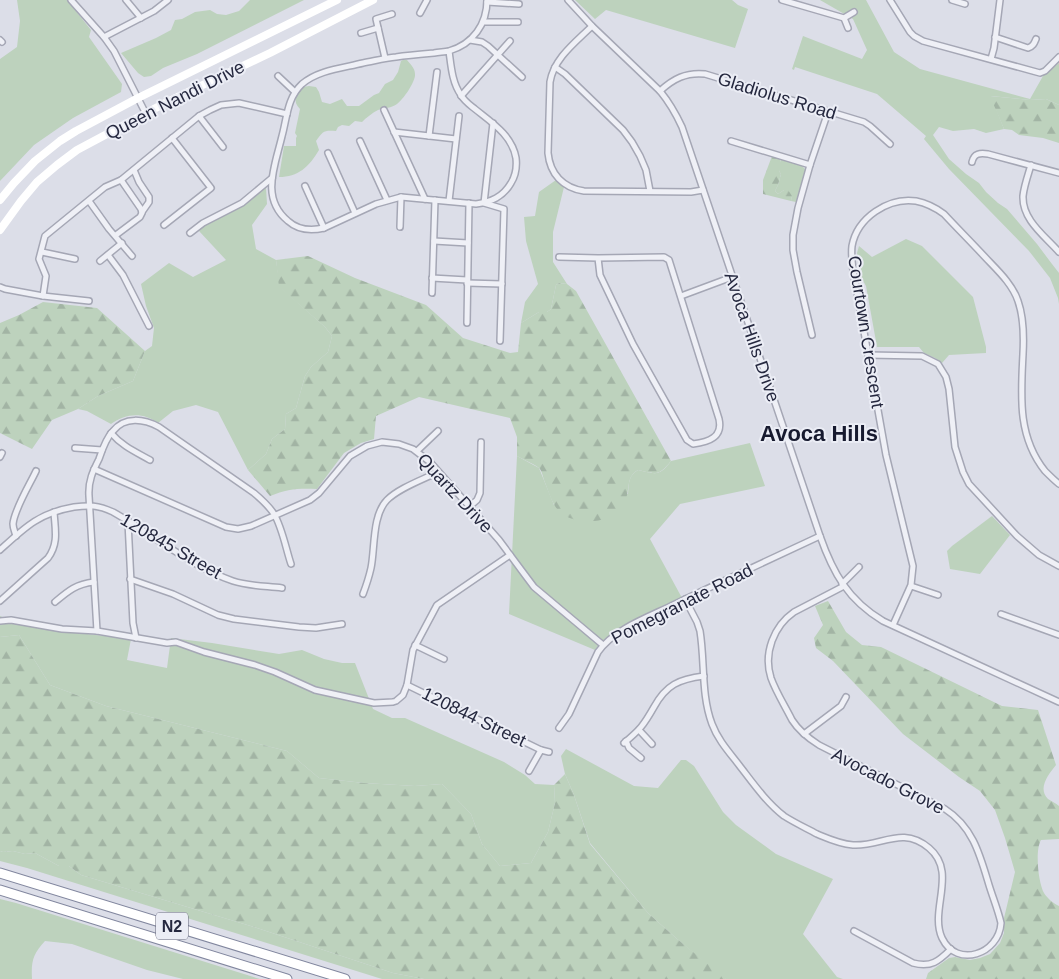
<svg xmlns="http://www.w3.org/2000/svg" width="1059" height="979" font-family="Arial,sans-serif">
<defs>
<pattern id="forest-firs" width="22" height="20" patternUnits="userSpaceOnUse" patternTransform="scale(1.25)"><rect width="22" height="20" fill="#bdd2bd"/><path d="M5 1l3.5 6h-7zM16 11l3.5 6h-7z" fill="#a2b4a4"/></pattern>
</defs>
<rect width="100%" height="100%" fill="#dcdee8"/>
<g fill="#bdd2bd">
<path d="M 17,0 L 67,0 L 91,30 L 89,37 L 122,84 L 121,92 L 73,118 L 34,145 L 0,181 L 0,59 L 17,47 L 20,21 Z"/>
<path d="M 250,0 L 304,0 L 197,54 L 163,68 L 151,76 L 144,77 L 138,73 L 121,53 L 156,38 L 171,30 L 175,20 L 182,19 L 195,12 L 210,10 L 217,14 L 226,15 L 239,11 Z"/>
<path d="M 575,0 L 732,0 L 738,5 L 748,9 L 735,48 L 606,10 L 595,19 Z"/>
<path d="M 820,0 L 866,0 L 894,52 L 920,69 L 1030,99 L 1043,76 L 1059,63 L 1059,105 L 1046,99 L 1030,100 L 991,96 L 1004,129 L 986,133 L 974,129 L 953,131 L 939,127 L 933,135 L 949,159 L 966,174 L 979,183 L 986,192 L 998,203 L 1007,209 L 1037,244 L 1052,264 L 1059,273 L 1059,304 L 1058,298 L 1050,278 L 1029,251 L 949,169 L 924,139 L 926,136 L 877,94 L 795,67 L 794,70 L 792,69 L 803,36 L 862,59 L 867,50 L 853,19 Z"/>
<path d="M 403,60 L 407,60 C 410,64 415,68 415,74 C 416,81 403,100 397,104 C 392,108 384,108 378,110 C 372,113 366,118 362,122 L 355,121 L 349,126 L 342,125 L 338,127 L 336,131 C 324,130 323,131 316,141 L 319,150 C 309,167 298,177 279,177 L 284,146 L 296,146 L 296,138 L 297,136 L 295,133 L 300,109 C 292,101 296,94 303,87 L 309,86 L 316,87 L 319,92 L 322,102 L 330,104 L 342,99 L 347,106 L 359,106 L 374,95 L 379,93 L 385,84 L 393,80 L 398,72 L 401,61 Z"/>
<path d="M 779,158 L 801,165 L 805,169 L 806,173 L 796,202 L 791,201 L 792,196 L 784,190 L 778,194 L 775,191 L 778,185 L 781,174 L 779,171 L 781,161 Z"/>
<path d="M 556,180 L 564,187 L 553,232 L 553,262 L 567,284 L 559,283 L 556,285 L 551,309 L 547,312 L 539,312 L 521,323 L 525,302 L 538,284 L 526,241 L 524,217 L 535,216 L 539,192 Z"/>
<path d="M 266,188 L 267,204 L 252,225 L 256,249 L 276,260 L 280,287 L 325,327 L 332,336 L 328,352 L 311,367 L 305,376 L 296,408 L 286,414 L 285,429 L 272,439 L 266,454 L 248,470 L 218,412 L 196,405 L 173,411 L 158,423 C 143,412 126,413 111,424 L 87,411 L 78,409 L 98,396 L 133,381 L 145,351 L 152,346 L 154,328 L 146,306 L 141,284 L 169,263 L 193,277 L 226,260 L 199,231 L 211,220 L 242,205 Z"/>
<path d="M 906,239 L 922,246 L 973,297 L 986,347 L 986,353 L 949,355 L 942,363 L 935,358 L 924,353 L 919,347 L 877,347 L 866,286 L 860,275 L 857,253 L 859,246 L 872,257 Z"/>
<path d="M 750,443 L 765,486 L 680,504 L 650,539 L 682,598 C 657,610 609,628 595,650 L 509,614 L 517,456 L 539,468 L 554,505 L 628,494 C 629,483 628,476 638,470 C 656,474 659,477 671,461 Z"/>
<path d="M 992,516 L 1010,535 L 980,574 L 950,569 L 947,551 L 952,546 Z"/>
<path d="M 0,616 L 17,623 L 70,632 L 131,639 L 127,660 L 167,668 L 171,638 L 212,643 L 279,654 L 302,650 L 324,659 L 342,663 L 355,663 L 373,709 L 392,718 L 405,718 L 504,762 L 525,775 L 535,784 L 554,785 L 555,803 L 548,832 L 531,863 L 500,866 L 482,844 L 471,814 L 442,784 L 415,786 L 364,783 L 319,778 L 287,751 L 106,706 L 50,685 L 19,635 L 0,637 Z"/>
<path d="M 566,749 L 634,786 L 658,788 L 681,760 L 686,760 L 694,766 L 723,812 L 736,825 L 776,854 L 833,879 L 803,934 L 837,977 L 843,979 L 726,979 L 723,978 L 676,938 L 648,913 L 590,843 L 574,795 L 565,774 L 561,756 Z"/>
<path d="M 0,851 L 3,852 L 13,851 L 25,854 L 35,853 L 59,866 L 69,866 L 81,875 L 254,927 L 393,973 L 424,979 L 382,979 L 27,868 L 0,861 Z"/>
<path d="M 0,899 L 16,903 L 260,979 L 183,979 L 147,970 L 72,944 L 45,941 C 33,954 31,961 32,979 L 0,979 Z"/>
</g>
<g fill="url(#forest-firs)">
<path d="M 990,96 L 1030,100 L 1046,99 L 1059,105 L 1059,143 L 1043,138 L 1019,135 L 1012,130 L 1004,129 Z"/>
<path d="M 772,156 L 779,158 C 782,163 783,166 779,171 L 781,174 L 778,185 L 775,191 L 778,194 L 784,190 L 788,190 L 792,196 L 791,201 L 763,194 L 763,180 Z"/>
<path d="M 308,256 L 355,278 L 426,305 L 463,338 L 510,353 L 518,352 L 521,323 L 539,312 L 547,312 L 551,309 L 556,285 L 559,283 L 567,284 L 576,291 L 671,461 C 658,477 656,474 638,470 C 624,478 632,492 623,504 C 620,509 612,515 606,518 C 599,522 590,521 583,521 C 555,518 553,503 544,480 C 543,477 542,472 540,469 C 537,465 522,459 517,456 L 517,437 L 510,418 L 419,397 L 376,416 L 374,439 L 361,443 L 344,453 L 317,489 C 299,488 287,489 270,496 L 248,470 L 266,454 L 272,439 L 285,429 L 286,414 L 296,408 L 305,376 L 311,367 L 328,352 L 332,336 L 325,327 L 279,287 L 276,260 Z"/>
<path d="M 43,302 L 97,308 L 145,351 L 133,381 L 98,396 L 78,409 L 52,420 L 32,449 L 0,433 L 0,323 L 19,315 Z"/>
<path d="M 828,601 L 846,632 L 862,645 L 881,647 L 1002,706 L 1038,710 L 1056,765 C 1049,774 1037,788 1048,799 C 1051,801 1056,803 1059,806 L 1059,839 L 1041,840 C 1035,850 1038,882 1044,893 C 1047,898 1054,904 1059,906 L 1059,979 L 926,979 L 928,973 L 949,958 L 955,957 L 970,960 L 980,958 L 990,954 L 1000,943 L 1004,933 L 1004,918 L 1015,872 L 1005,838 L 995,810 L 980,791 L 959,777 L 903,734 L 833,661 L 816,648 L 814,638 L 823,625 L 815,606 Z"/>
<path d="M 19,635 L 50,685 L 106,706 L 287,751 L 319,778 L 364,783 L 415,786 L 442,784 L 471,814 L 482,844 L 500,866 L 531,863 L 548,832 L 555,803 L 554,785 L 565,774 L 574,795 L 590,844 L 648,913 L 676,938 L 726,979 L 424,979 L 393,973 L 254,927 L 81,875 L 69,866 L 59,866 L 35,853 L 25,854 L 13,851 L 3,852 L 0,851 L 0,637 Z"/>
</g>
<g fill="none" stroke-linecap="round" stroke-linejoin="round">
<g stroke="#a5a7b5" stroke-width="8">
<g id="street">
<path d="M 71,0 L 104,37 L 114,51 L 146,114"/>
<path d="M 126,0 L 141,18"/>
<path d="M 568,0 L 592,26 L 660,91 C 669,102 676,114 682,127 L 820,536 C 833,573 848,600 883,621 L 1059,702"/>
<path d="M 782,0 L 844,18 L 854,12"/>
<path d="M 890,0 L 910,32 L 914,36 L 923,41 L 1040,73 L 1045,71 L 1059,57"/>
<path d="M 952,0 L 965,4"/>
<path d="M 487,2 L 519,4"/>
<path d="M 420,13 L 427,0"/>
<path d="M 844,18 L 848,28"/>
<path d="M 484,22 L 518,22"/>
<path d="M 592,26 C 576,42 554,58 550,82 L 548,153 C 550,174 563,188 584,191 L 691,192 L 703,190"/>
<path d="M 361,33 L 378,28"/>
<path d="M 104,37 L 154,11 L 168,0"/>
<path d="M 995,37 L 1028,48 C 1033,46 1034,44 1036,39"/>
<path d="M 0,40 L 2,42"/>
<path d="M 470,40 L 482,42 L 488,46 L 522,77"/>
<path d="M 449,51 C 451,65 452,83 461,95 C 464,101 470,105 475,109 C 491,122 512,135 516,158 C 517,167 516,175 511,183 C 503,197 491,202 476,204 L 401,197 L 376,204 L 324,228 C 311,231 298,230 288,221 C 260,198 275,166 282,136 C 287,118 287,98 302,84 C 318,70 343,68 363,63 C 374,61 385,58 396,57 C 409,55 422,54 434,53 C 439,52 445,52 449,51 C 473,44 487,24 487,0"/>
<path d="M 385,58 L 376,19 L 392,14"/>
<path d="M 991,59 L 994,48 L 1000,0"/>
<path d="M 555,67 L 565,74 L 623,130 L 632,142 L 640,156 L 646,170 L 650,191"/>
<path d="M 278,76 L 295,92"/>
<path d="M 660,91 C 673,79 686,72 705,74 L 864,122 L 870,126 L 890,144"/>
<path d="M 461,96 L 510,41"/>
<path d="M 384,110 L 425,199"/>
<path d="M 199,116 L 223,147"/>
<path d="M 493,123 L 484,203 L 504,209 L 500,341"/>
<path d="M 394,132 L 456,139"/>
<path d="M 429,136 L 437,72"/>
<path d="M 360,141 L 387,200"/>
<path d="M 731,141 L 810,165"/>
<path d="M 328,153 L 355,213"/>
<path d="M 972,162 C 974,153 980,153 988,154 L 1059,173"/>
<path d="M 1031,165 C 1028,175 1024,186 1023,196 C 1022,220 1045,236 1059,252"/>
<path d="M 134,170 L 139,182 L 149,197 L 149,202 L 142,212"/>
<path d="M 305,186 L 324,228"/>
<path d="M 89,201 L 109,229 L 132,256"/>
<path d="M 449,201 L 459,116"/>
<path d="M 164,225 L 211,188 L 172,138"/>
<path d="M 400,227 L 401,197"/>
<path d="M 190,233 L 203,223 L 242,203 L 272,178"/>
<path d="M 116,235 L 140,217 L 142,213 L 141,209 L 121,180"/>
<path d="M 434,241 L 468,243"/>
<path d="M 42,252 L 75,259"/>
<path d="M 108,255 L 123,275 L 149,326"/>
<path d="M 559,257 L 598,258 L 664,257 L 669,260 L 719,419 C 723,437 709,442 693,444 L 687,440 L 633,344 L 600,275 L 598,258"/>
<path d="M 100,261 L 122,243"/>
<path d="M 432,278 L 467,280"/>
<path d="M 467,283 L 502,284"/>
<path d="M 0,287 L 5,289 L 43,296 L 89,301"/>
<path d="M 432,293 L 435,200"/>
<path d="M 43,296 L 46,276 L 39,259 L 45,236 L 105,187 L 121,180 L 199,116 L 210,110 L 221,105 L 239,103 L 287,114"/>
<path d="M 681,296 L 732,277"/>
<path d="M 467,323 L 469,203"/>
<path d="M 812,335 L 797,272 L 793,250 L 793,235 L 798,208 L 810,165 L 828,112"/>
<path d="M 868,355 L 922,356 L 938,364 L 946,377 L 949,389 L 955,447 L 963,472 L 969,484 L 1017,536 L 1039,555 L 1059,566"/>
<path d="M 111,433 C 122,446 136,452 150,460"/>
<path d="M 75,448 L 102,450"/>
<path d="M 417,451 L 438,431"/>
<path d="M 0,457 L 2,453"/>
<path d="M 94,469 L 226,527 L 238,529 L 251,526 L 310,500 L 319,493 L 350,456 L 367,446 L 382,442 L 399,444 L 413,449 L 430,462 L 499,540 L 525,575 L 534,587 L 603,645"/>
<path d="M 470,506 L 477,500 L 480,493 L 481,442"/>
<path d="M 128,522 L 133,623 L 136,638"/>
<path d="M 16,536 C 15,532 13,528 13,524 C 14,510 30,484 36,471"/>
<path d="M 0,550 C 25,527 39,513 74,507 C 89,505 98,505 113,512 C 152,534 190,566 233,581 C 248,586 266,586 282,588"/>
<path d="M 130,579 L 173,594 L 218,615 L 234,619 L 299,627 L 316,628 L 342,624"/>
<path d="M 842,584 L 859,567"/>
<path d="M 911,586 L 938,595"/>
<path d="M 363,594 C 366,586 369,577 371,568 C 375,549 372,515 387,500 C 399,488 422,480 438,472"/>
<path d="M 685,599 L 697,622 L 700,631 C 705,662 701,695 712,724 C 718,740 729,752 739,765 C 753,783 766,802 784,816 C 795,823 806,828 817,834 C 829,839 840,844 853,845 C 881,847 902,825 929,848 C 958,872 929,910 942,938 C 957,969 999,954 1001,923 C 998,910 993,898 989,885 C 980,855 973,827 945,809 L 819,745 C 808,738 799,731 792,720 C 785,706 776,692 771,678 C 763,653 774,626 794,612 L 844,586"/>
<path d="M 0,601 L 48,558 C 59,543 55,529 54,512"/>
<path d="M 55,602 C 68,591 76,584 94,582"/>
<path d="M 1001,614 L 1059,635"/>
<path d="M 0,621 L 11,620 L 62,629 L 97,631 L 167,643 L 176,642 L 204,652 L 255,665 L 275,672 L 315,690 L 374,703 L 393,702 L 396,701 L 403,695 L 407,685 L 413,650 L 437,605 L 510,555"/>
<path d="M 893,625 L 911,585 L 913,566 L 886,455 L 853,270 C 852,262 851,254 852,246 C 857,218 888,197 916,201 C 926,203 936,208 944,214 C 957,228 971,242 984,256 C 996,269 1012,283 1018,301 C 1024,318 1024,336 1023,354 C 1021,395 1017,436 1045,471 C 1049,475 1054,480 1059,484"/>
<path d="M 97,631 L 89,496 C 88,481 93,471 99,459 C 102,450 106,438 113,431 C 125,416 144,419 159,427 L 254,493 C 261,499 269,506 274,514 C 282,527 286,549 291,564"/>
<path d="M 415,645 L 444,659"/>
<path d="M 407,685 L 541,750 L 549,752"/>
<path d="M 559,728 L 569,714 L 598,652 C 615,628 649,617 675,604 C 723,581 771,559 820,536"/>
<path d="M 639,730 L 652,744"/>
<path d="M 804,734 L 841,706 L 846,697"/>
<path d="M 626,741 L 629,748 L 641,758"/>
<path d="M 624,743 C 630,738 636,733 641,727 C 646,721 650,714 654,707 C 666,685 679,679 704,676"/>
<path d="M 529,771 L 541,750"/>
<path d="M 854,931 L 913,963 C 931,968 939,961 951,949"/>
</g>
</g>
<g stroke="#82879f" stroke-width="11">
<g id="highway">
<path d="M 0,873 L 345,979"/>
<path d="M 0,890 L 287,979"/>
</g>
</g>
<use href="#street" stroke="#eff0f6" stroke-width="5"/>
<g stroke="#fff" stroke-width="8">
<path d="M 0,200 L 14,183 L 35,161 L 60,141 L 76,131 L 138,98 L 337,0"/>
<path d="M 0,230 L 21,201 L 37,182 L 57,165 L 77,150 L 167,102 L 270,53 L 373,0"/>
</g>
<use href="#highway" stroke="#fff" stroke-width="9"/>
</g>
<g text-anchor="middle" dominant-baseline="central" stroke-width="4" stroke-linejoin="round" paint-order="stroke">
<rect fill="#ebedf5" stroke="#606376" stroke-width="1" x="156" y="912.5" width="32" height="27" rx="4"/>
<g font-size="16" font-weight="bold" fill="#25283f">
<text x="172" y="926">N2</text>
</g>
<g font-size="18" fill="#25283f" stroke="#ebedf5">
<text transform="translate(777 96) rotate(17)">Gladiolus Road</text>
<text transform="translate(175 100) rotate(-27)">Queen Nandi Drive</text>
<text transform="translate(866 332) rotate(81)">Courtown Crescent</text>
<text transform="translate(752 337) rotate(71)">Avoca Hills Drive</text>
<text transform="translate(455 493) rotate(47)">Quartz Drive</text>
<text transform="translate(171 546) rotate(30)">120845 Street</text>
<text transform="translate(682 604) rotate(-27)">Pomegranate Road</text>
<text transform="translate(474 717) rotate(26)">120844 Street</text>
<text transform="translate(888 781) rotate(27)">Avocado Grove</text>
</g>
<g font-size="22" font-weight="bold" fill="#171a2f" stroke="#ebedf5">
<text x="819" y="433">Avoca Hills</text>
</g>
</g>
</svg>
